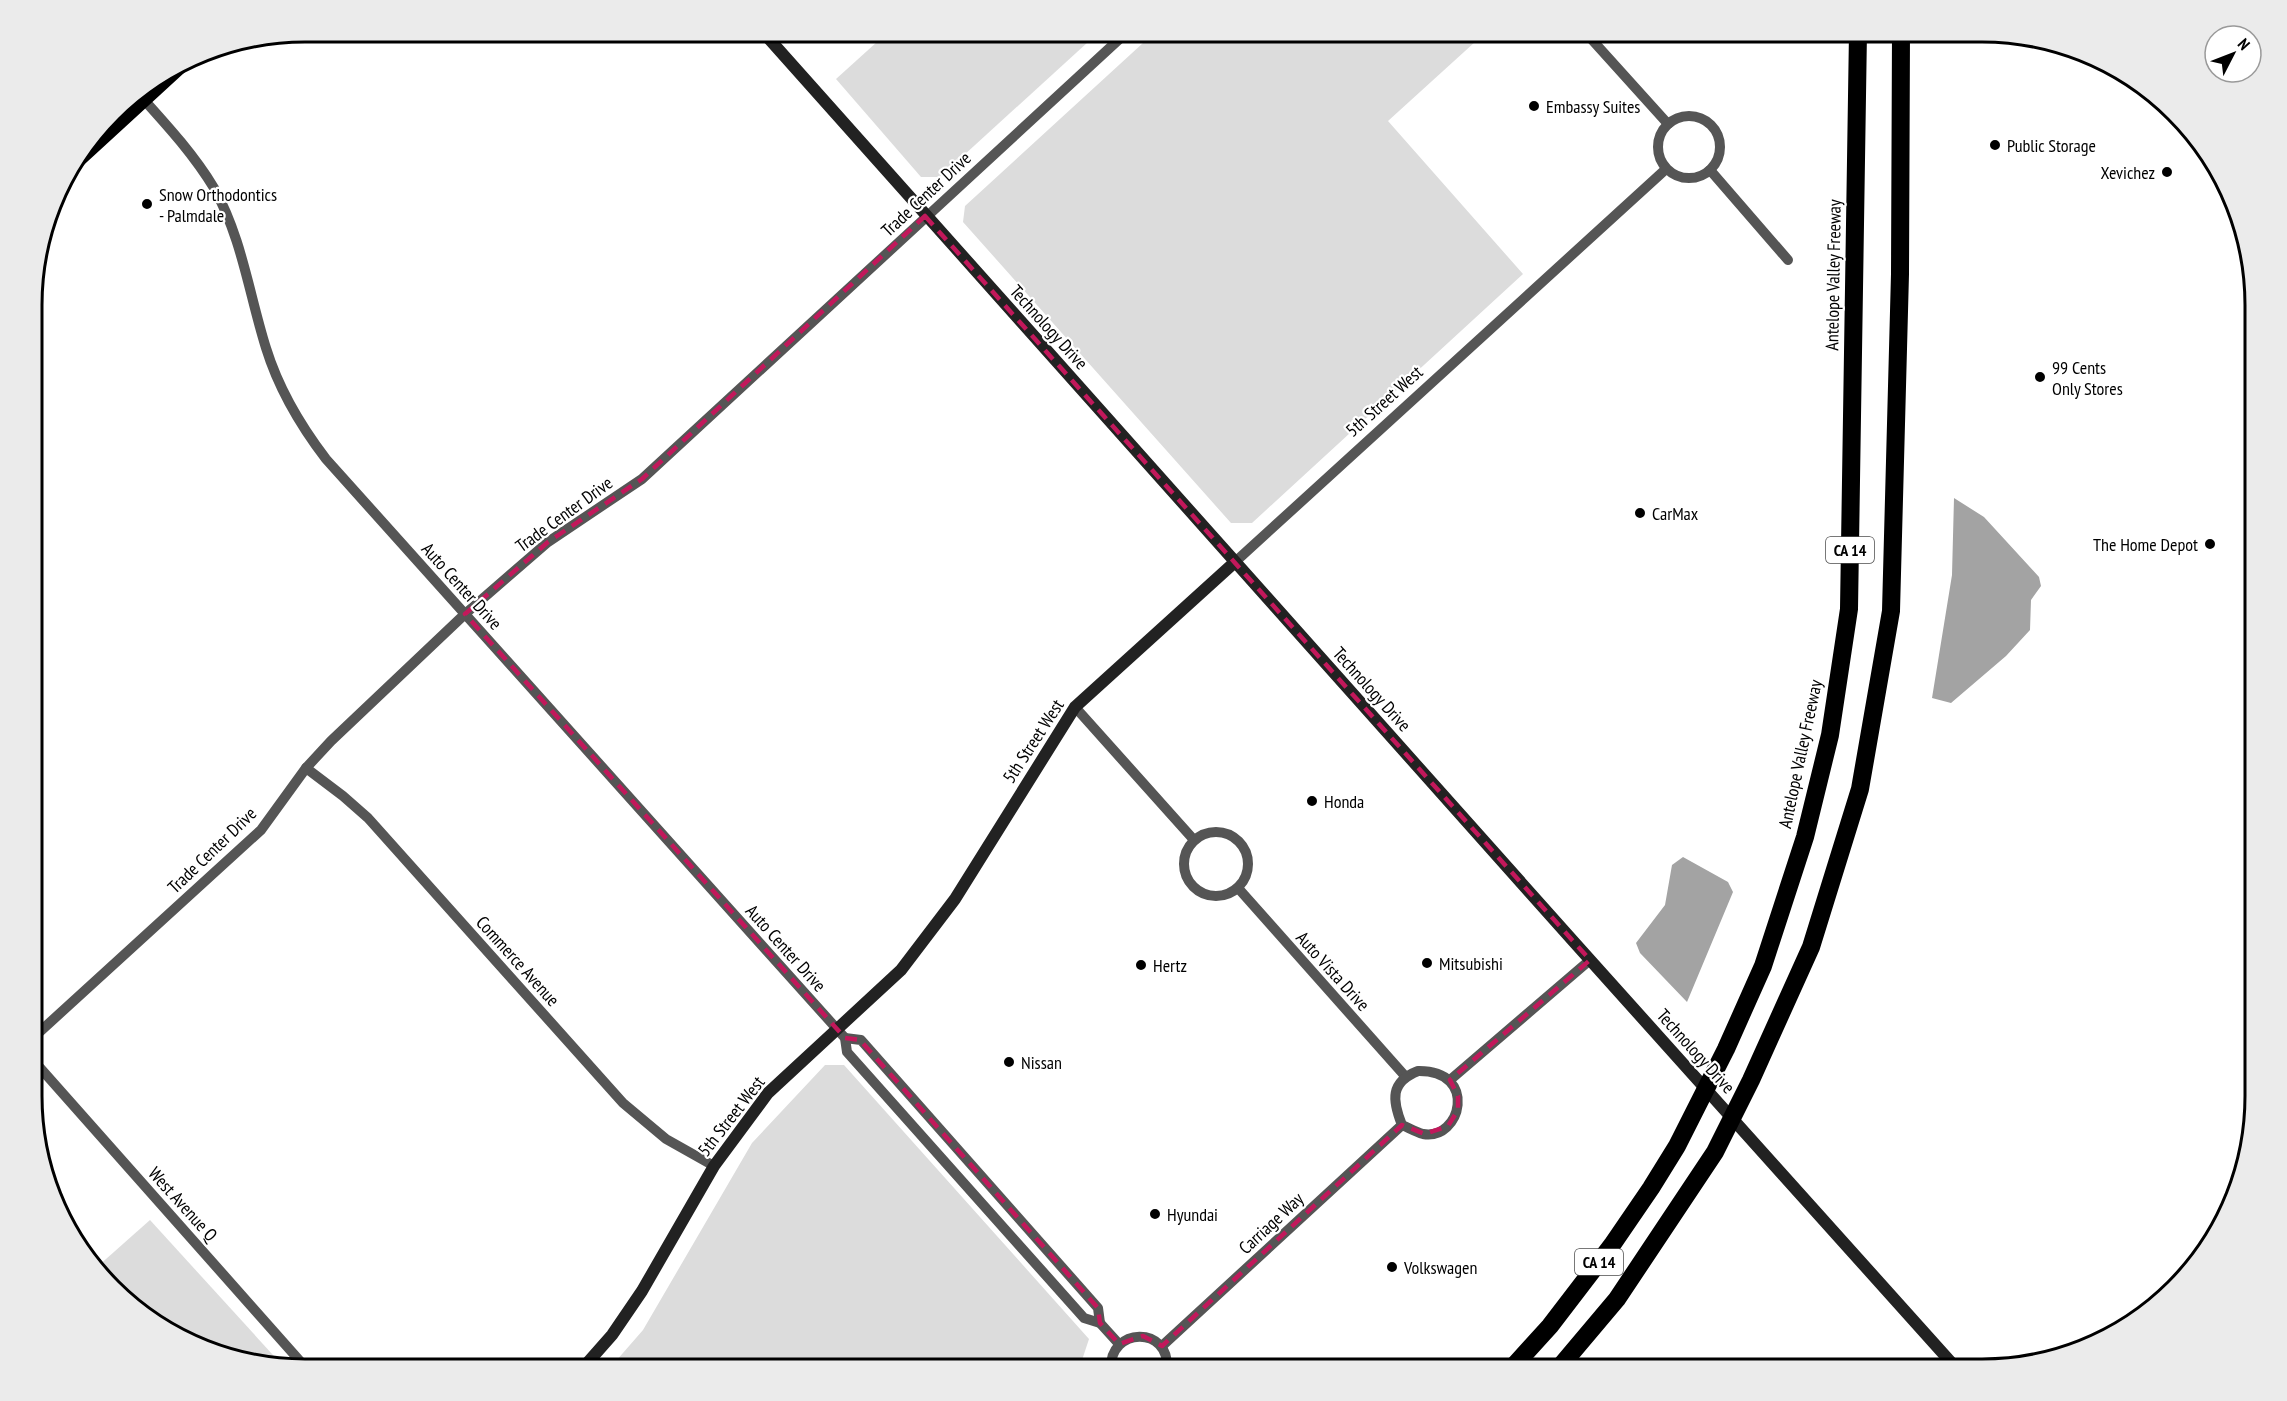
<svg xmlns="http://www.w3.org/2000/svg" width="2287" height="1401" font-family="'PT Sans Narrow',sans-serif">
<rect width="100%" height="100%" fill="#fff"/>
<g fill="#dcdcdc">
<path d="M 888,32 L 1099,32 L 940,177 L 921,177 L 836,79 Z"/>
<path d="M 1155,32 L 1486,32 L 1388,121 L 1523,274 L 1252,523 L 1231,523 L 963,222 L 965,206 Z"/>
<path d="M 825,1065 L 844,1065 L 1089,1339 L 1080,1366 L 1081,1369 L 609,1369 L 643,1330 L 752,1143 Z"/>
<path d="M 150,1220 L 283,1366 L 234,1360 L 154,1324 L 97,1267 Z"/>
</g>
<g fill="#a3a3a3">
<path d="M 1954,498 L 1984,517 L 2039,577 L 2041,586 L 2031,600 L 2030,630 L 2006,656 L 1951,703 L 1932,698 L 1952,575 Z"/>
<path d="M 1683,857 L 1728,882 L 1733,892 L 1687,1002 L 1640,953 L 1636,943 L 1665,905 L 1672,865 Z"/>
</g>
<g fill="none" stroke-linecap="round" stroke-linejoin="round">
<g stroke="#555" stroke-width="10">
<path d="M 1585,32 L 1668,124"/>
<path d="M 137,92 C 164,122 193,153 214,188 C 242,238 249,294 266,348 C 279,390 300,425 326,459 L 845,1038 L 847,1052 L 1084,1318 L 1100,1323 L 1119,1344"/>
<circle cx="1689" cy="147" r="31"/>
<path d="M 1710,170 L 1788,260"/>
<path d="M 1235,562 L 1666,169"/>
<path d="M 1075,707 L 1194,840"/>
<path d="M 306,768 L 343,796 L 368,818 L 623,1103 L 666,1139 L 714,1166"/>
<circle cx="1216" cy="864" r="32"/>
<path d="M 1238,888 L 1405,1076"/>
<path d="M 34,1037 L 261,830 L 306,768 L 331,741 L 465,614 L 548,542 L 642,479 L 1127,32"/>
<path d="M 845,1038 L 861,1040 L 1098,1308 L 1100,1323"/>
<path d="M 34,1061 L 307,1369"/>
<path d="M 1418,1071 C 1479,1070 1461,1141 1423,1134 C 1416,1132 1409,1128 1402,1125 C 1392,1100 1390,1082 1418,1071 Z"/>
<path d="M 1450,1080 L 1590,960"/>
<path d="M 1162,1346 L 1402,1125"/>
<path d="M 1111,1369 C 1109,1327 1170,1325 1167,1369"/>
</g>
<g stroke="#222" stroke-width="12">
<path d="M 763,32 L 1574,942 L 1957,1369"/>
<path d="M 582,1369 L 612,1335 L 642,1291 L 714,1166 L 768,1093 L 901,970 L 955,899 L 1075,707 L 1235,562"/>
</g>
<path stroke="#000" stroke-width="15" d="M 77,161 L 186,61"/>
<g stroke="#000" stroke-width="18">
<path d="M 1511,1369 L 1550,1326 L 1612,1245 L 1651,1188 L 1677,1146 L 1726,1049 L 1763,966 L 1805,837 L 1830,735 L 1849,609 L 1858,32"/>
<path d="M 1558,1369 L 1617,1299 L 1715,1152 L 1751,1080 L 1811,947 L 1860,789 L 1891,611 L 1900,274 L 1901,32"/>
</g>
</g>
<path fill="none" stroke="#c2185b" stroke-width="4.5" stroke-dasharray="12 8" stroke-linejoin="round" d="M 925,216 L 1590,960 L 1450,1080 L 1458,1096 L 1458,1110 L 1448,1126 L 1425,1134 L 1402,1125 L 1162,1346 L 1143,1336 L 1119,1344 L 1100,1323 L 1098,1308 L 860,1040 L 845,1038 L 465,614 L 548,542 L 642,479 Z"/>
<g fill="#000" stroke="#fff" stroke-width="2">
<circle cx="1534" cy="106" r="6"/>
<circle cx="1995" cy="145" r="6"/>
<circle cx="2167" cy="172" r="6"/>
<circle cx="147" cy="204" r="6"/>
<circle cx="2040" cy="377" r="6"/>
<circle cx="1640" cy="513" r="6"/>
<circle cx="2210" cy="544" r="6"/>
<circle cx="1312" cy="801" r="6"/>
<circle cx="1427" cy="963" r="6"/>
<circle cx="1141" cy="965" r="6"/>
<circle cx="1009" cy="1062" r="6"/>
<circle cx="1155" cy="1214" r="6"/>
<circle cx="1392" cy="1267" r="6"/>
</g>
<g text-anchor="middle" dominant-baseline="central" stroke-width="4.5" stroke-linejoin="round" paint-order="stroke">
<g fill="#fff" stroke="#4c4c4c" stroke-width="1.5">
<rect x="1826" y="537" width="48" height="26" rx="4.5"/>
<rect x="1575" y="1249" width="48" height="26" rx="4.5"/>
</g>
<g font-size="16" font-weight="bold" fill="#000">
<text x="1850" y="550">CA 14</text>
<text x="1599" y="1262">CA 14</text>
</g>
<g font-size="18" fill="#000" stroke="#fff" text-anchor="start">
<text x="1546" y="106">Embassy Suites</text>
<text x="2007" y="145">Public Storage</text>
<text x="2155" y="172" text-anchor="end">Xevichez</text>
<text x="159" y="194">Snow Orthodontics<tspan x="159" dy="21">- Palmdale</tspan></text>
<text x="2052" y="367">99 Cents<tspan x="2052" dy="21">Only Stores</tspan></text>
<text x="1652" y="513">CarMax</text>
<text x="2198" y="544" text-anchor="end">The Home Depot</text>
<text x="1324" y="801">Honda</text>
<text x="1439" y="963">Mitsubishi</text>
<text x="1153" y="965">Hertz</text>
<text x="1021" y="1062">Nissan</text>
<text x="1167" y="1214">Hyundai</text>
<text x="1404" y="1267">Volkswagen</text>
</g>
<g font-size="18" fill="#000" stroke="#fff">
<text transform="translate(926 194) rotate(-43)">Trade Center Drive</text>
<text transform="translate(1833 275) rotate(-89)">Antelope Valley Freeway</text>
<text transform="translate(1049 327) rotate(48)">Technology Drive</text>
<text transform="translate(1384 401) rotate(-42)">5th Street West</text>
<text transform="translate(564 514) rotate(-36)">Trade Center Drive</text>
<text transform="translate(462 586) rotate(48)">Auto Center Drive</text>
<text transform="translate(1372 689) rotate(48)">Technology Drive</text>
<text transform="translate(1033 741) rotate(-57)">5th Street West</text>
<text transform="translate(1800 754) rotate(-78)">Antelope Valley Freeway</text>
<text transform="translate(212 850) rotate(-44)">Trade Center Drive</text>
<text transform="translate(786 948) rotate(48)">Auto Center Drive</text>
<text transform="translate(518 961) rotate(48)">Commerce Avenue</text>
<text transform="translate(1333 971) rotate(48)">Auto Vista Drive</text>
<text transform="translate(1696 1051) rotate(48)">Technology Drive</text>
<text transform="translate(731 1116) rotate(-52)">5th Street West</text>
<text transform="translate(183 1204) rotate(48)">West Avenue Q</text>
<text transform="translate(1271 1223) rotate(-43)">Carriage Way</text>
</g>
</g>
<path d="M0 0H2287V1401H0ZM305 42H1982A263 263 0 0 1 2245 305V1096A263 263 0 0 1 1982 1359H305A263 263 0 0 1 42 1096V305A263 263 0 0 1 305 42Z" fill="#ebebeb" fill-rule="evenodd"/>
<path fill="none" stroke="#000" stroke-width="3" d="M305 42H1982A263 263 0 0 1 2245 305V1096A263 263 0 0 1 1982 1359H305A263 263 0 0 1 42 1096V305A263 263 0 0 1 305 42Z"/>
<g transform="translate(2233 54) rotate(48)"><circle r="28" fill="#ffffff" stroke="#999999" stroke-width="1.5"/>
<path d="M0-4.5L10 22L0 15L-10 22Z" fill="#000000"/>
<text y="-9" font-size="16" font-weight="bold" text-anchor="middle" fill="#000000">N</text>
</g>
</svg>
